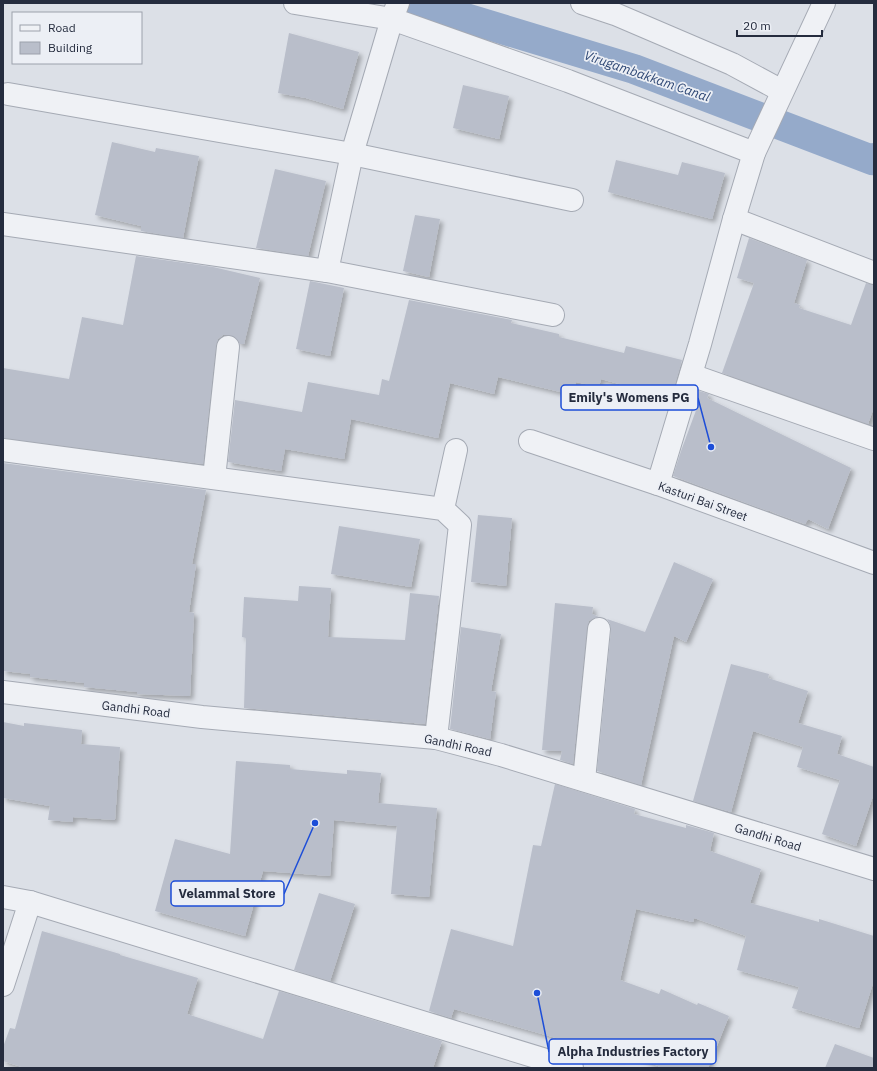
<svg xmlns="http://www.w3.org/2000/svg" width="877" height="1071" font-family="'IBM Plex Sans',sans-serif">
<defs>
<filter id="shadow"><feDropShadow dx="3.5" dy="3.5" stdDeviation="2" flood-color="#0004"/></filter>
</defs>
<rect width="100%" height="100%" fill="#dce0e7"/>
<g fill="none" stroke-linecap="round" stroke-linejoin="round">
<path stroke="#95aaca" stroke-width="30" d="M 416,3 L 634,69 L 872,160 L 874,158"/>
</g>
<g fill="#b9beca" filter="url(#shadow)">
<path d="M 289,33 L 359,52 L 343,109 L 306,98 L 278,93 Z"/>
<path d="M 463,85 L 509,96 L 499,139 L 453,128 Z"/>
<path d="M 112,142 L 155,152 L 156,148 L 199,156 L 183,238 L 141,231 L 141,226 L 95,215 Z"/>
<path d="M 616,160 L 678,175 L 682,162 L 725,173 L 712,219 L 608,192 Z"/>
<path d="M 275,169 L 326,181 L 308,256 L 256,248 Z"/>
<path d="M 415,215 L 440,219 L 429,277 L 403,271 Z"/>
<path d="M 749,238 L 807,260 L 794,303 L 800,305 L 799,308 L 851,325 L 866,283 L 874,285 L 874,407 L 868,424 L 722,373 L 754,283 L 737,278 Z"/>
<path d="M 136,256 L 213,267 L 260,278 L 244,344 L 240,344 L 235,337 L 229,335 L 223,335 L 218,339 L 216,345 L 203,464 L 3,438 L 3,368 L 69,379 L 82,317 L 123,325 Z"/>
<path d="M 310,281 L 344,288 L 330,356 L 296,349 Z"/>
<path d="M 409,300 L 512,320 L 511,323 L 559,334 L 559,337 L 624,353 L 626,346 L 682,360 L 671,398 L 601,379 L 599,387 L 576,382 L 573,395 L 498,377 L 494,394 L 450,383 L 438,438 L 351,419 L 344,459 L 285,449 L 281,471 L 228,462 L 235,400 L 302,412 L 308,382 L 379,395 L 382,379 L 389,381 Z"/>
<path d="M 699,391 L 709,394 L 707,398 L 851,468 L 828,529 L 808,519 L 805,524 L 777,514 L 768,510 L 768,511 L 673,476 L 681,451 L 698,405 L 695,404 Z"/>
<path d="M 3,463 L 206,490 L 192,564 L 196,564 L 189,612 L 194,613 L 190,696 L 137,694 L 137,692 L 84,687 L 84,683 L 30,677 L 30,674 L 3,671 Z"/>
<path d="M 478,515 L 512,518 L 506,586 L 471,582 Z"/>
<path d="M 339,526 L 420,539 L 411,587 L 331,574 Z"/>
<path d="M 674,562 L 713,579 L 686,642 L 674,636 L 641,785 L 597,771 L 611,630 L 610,624 L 607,619 L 645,632 Z"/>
<path d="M 299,586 L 331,588 L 328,637 L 405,640 L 410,593 L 439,596 L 425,724 L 244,708 L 246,638 L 242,637 L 244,597 L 298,601 Z"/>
<path d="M 555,603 L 593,607 L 592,614 L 599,617 L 594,618 L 589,621 L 587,628 L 573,764 L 560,760 L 562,751 L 542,750 Z"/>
<path d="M 461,627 L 501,634 L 491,691 L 496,692 L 490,739 L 450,729 Z"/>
<path d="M 731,664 L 769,674 L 768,678 L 808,691 L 798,723 L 842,736 L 837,754 L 874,767 L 874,793 L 856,846 L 822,834 L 840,780 L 797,767 L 803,747 L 753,731 L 731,812 L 693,801 Z"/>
<path d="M 3,722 L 24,726 L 24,723 L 82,730 L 81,744 L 120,747 L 115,820 L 73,817 L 73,822 L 48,820 L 50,806 L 3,798 Z"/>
<path d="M 236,761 L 290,765 L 290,769 L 347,774 L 347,770 L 381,773 L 378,803 L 437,808 L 429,897 L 391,894 L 397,826 L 334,820 L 330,876 L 263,871 L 245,936 L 155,911 L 175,839 L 230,854 Z"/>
<path d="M 555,784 L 635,809 L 634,814 L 686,828 L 686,825 L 714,833 L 710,851 L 761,869 L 750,903 L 819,922 L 819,919 L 874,936 L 874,980 L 859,1028 L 792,1008 L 799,987 L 737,970 L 746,936 L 694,918 L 693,922 L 636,909 L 620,980 L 659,994 L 661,989 L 697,1005 L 698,1003 L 729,1016 L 708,1068 L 663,1068 L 622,1051 L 619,1058 L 574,1043 L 454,1009 L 451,1018 L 429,1011 L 451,929 L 513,946 L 533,845 L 541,846 Z"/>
<path d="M 319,893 L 355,904 L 330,981 L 294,970 Z"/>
<path d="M 42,931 L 120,954 L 120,955 L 198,978 L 187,1014 L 263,1039 L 279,991 L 442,1041 L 433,1068 L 25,1068 L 3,1061 L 3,1047 L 10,1028 L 15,1029 L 28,982 Z"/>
<path d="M 835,1044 L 874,1058 L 874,1068 L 825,1068 Z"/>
</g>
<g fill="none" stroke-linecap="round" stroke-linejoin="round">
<g stroke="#a5aab4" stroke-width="24">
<g id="minor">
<path d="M 295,3 L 392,19 L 568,81 L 754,153"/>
<path d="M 582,3 L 615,14 L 732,64 L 782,91"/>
<path d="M 8,94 L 352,154 L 572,200"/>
<path d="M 734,219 L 874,273"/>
<path d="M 3,224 L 327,271 L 553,315"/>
<path d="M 327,271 L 352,154 L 392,19 L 398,3"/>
<path d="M 691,375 L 874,439"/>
<path d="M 530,441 L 658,484 L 874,563"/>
<path d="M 3,450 L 443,509 L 460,525 L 436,738"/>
<path d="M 214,478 L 228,347"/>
<path d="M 658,484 L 700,344 L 734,219 L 754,153 L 824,3"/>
<path d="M 443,509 L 456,450"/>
<path d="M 3,692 L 202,717 L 436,738 L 501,755 L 874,869"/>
<path d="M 584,780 L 599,629"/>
<path d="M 3,897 L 30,902 L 572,1068"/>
<path d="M 3,985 L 30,902"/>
</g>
</g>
<use href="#minor" stroke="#eff1f5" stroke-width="22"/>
</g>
<g text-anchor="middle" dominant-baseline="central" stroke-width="3.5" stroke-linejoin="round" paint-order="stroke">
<g font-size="12" fill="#252c3e" stroke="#eceff5">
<text transform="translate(703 501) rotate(20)">Kasturi Bai Street</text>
<text transform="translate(136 709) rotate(7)">Gandhi Road</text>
<text transform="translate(458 745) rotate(12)">Gandhi Road</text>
<text transform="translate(768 837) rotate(17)">Gandhi Road</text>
</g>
<g font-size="13" font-style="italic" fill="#2e4774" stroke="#eceff5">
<text transform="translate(647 76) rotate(19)">Virugambakkam Canal</text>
</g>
</g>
<path fill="none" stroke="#1d4ed8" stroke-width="1.5" d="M711 447L698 398M315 823L284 894M537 993L549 1052"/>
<g fill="#1d4ed8" stroke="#eceff5" stroke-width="1.5">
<circle cx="711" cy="447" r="4"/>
<circle cx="315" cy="823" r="4"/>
<circle cx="537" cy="993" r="4"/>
</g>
<g fill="#eceff5" stroke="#1d4ed8" stroke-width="1.5">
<rect x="561" y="385" width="137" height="25" rx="4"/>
<rect x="171" y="881" width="113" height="25" rx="4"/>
<rect x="549" y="1039" width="167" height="25" rx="4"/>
</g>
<g font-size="13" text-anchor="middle" font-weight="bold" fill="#252c3e">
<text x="629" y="402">Emily's Womens PG</text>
<text x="227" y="898">Velammal Store</text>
<text x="633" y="1056">Alpha Industries Factory</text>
</g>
<rect width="877" height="1071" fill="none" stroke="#252c3e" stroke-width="8"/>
<rect x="12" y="12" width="130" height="52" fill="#eceff5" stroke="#9ca1ac"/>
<rect x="20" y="25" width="20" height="6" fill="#eff1f5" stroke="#9ca1ac"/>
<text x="48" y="32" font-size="12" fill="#252c3e">Road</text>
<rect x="20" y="42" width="20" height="12" fill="#b9beca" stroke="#9ca1ac"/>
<text x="48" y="52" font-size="12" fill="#252c3e">Building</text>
<path d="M737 30v6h85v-6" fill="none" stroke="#252c3e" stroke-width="2"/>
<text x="743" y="30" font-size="12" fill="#252c3e" stroke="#eceff5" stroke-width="3" paint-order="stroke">20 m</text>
</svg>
